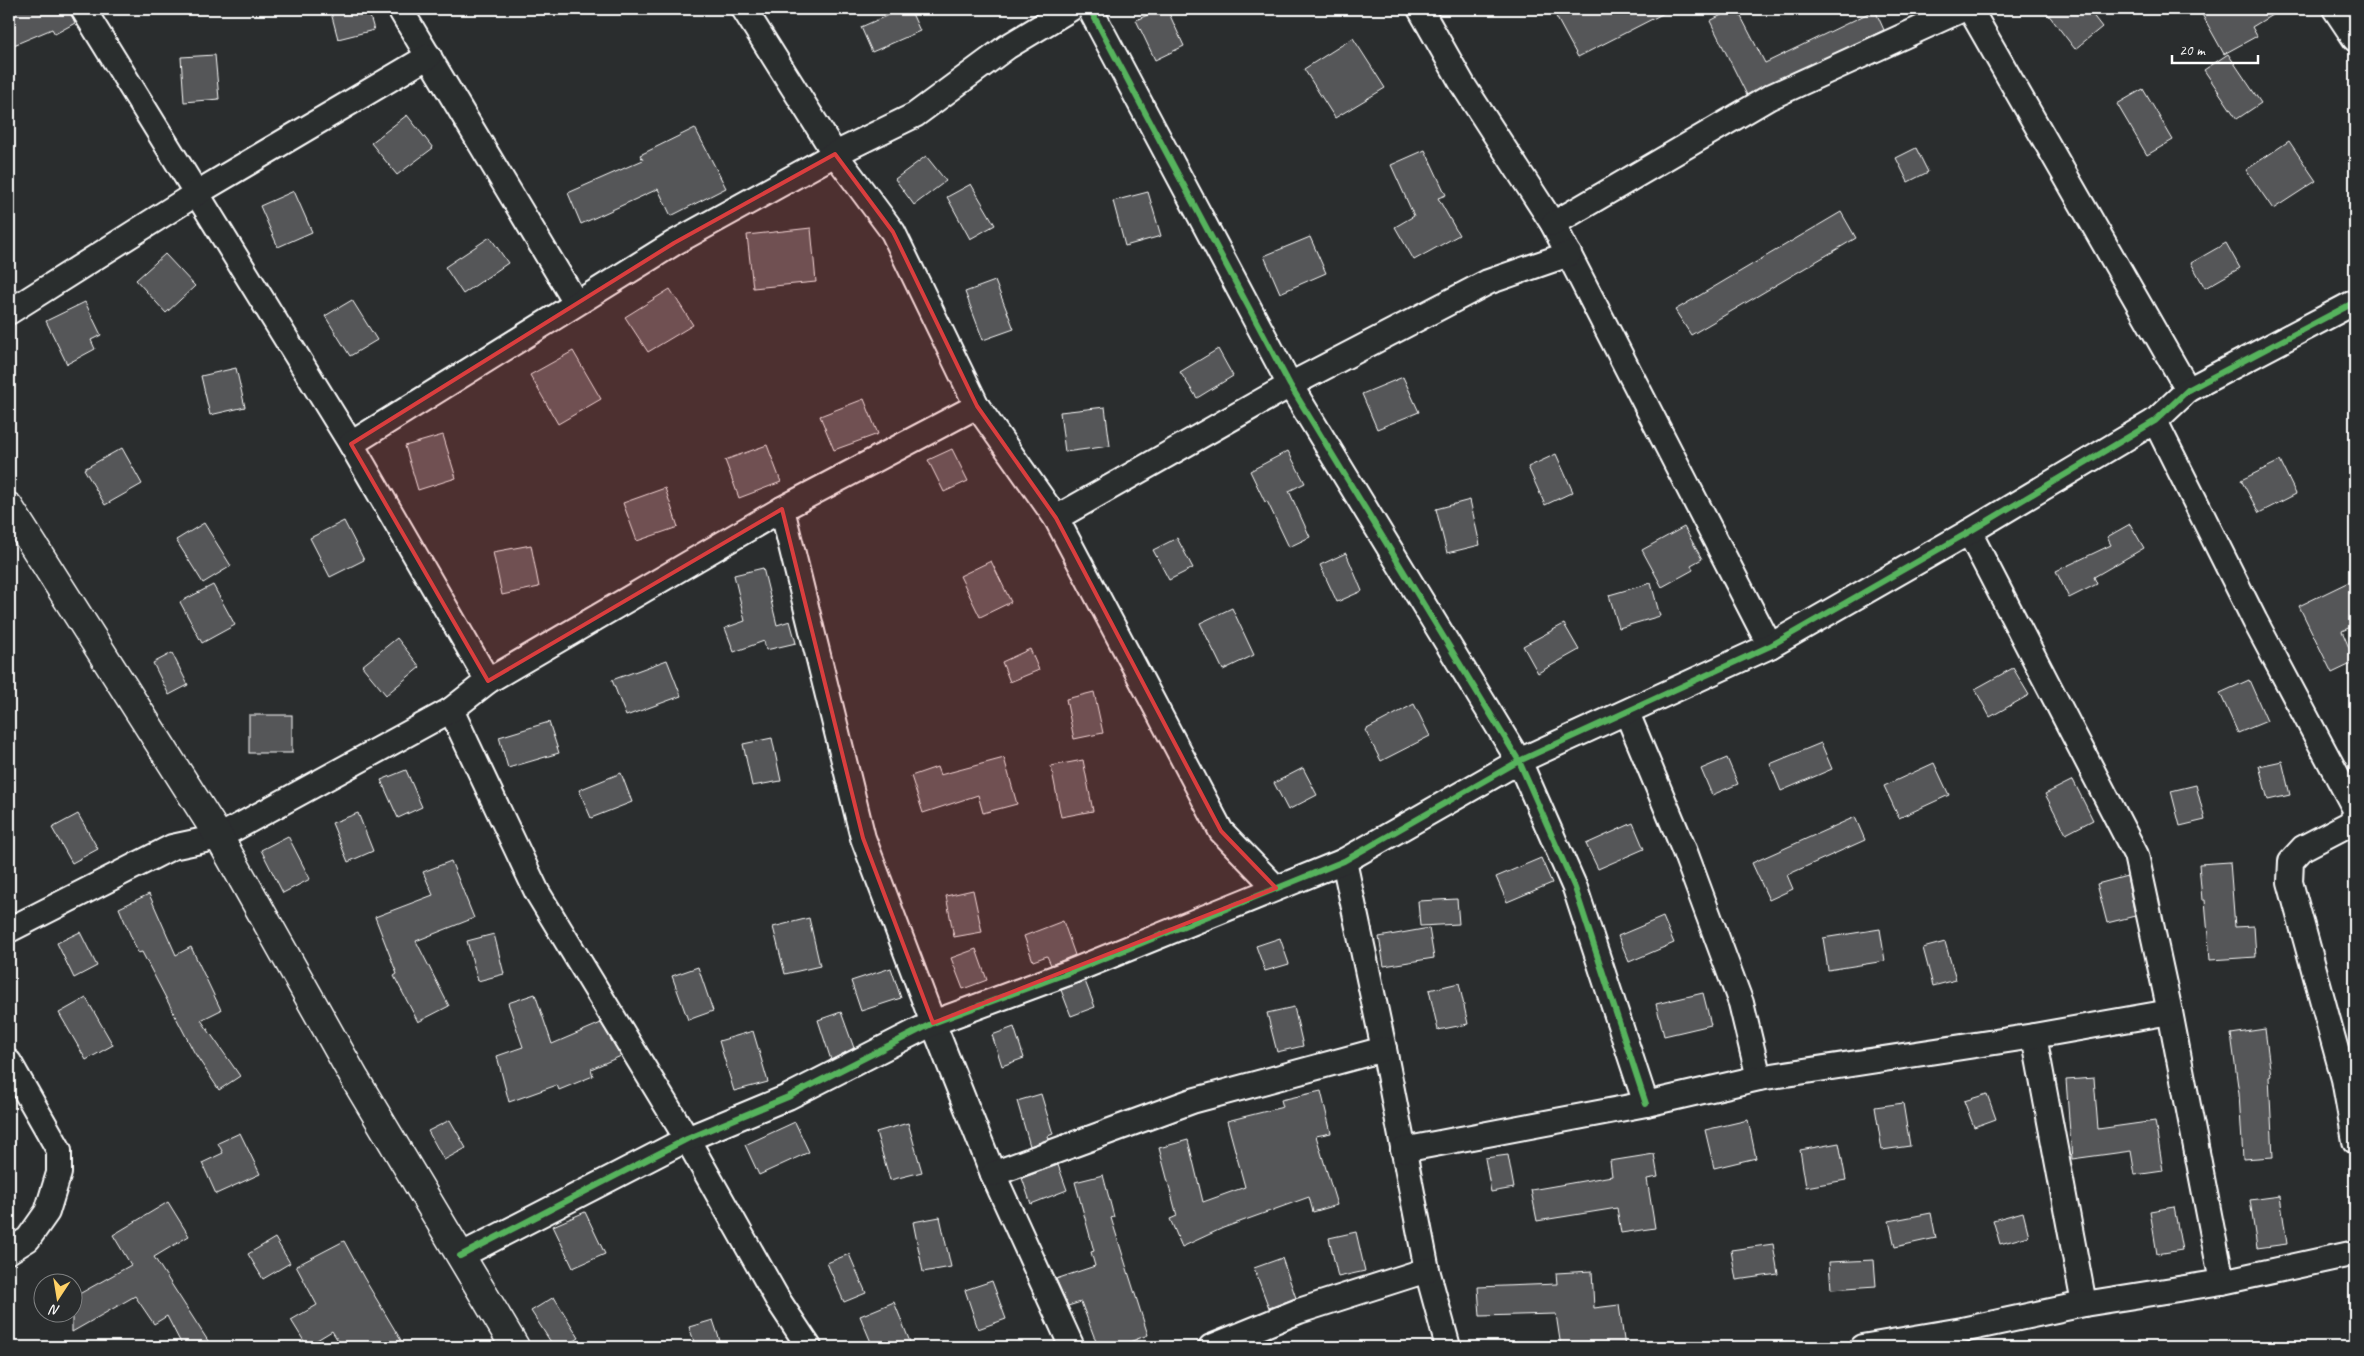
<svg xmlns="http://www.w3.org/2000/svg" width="2364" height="1356" font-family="Caveat,sans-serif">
<rect width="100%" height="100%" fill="#2a2d2e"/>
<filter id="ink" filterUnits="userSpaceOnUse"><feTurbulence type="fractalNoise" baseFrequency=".02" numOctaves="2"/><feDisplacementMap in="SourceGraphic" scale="10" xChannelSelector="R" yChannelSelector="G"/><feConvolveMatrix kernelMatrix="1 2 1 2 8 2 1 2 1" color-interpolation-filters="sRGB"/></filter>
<g filter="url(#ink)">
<g fill="#555758" stroke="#fff">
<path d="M 9,9 L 69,9 L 75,23 L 55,34 L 52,29 L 9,47 Z"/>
<path d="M 330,9 L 368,9 L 374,30 L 338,39 Z"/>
<path d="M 902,9 L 910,9 L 920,31 L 872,52 L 861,27 Z"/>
<path d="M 1161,9 L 1167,9 L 1184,46 L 1155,60 L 1136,20 Z"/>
<path d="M 1552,9 L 1672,9 L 1578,57 Z"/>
<path d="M 1733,9 L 1737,9 L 1765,63 L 1875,10 L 1884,30 L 1747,95 L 1710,21 Z"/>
<path d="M 2044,9 L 2088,9 L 2102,27 L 2075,49 Z"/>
<path d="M 2199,9 L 2282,9 L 2252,27 L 2257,36 L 2224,54 Z"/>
<path d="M 1353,38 L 1385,88 L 1335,118 L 1304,69 Z"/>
<path d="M 2228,54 L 2261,103 L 2237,119 L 2204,70 Z"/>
<path d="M 215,55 L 219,99 L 184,102 L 181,57 Z"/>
<path d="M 2143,89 L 2173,140 L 2147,155 L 2117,104 Z"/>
<path d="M 407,115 L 433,148 L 397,175 L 371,143 Z"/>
<path d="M 695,128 L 726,188 L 671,216 L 658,189 L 581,224 L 568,193 L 643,160 L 640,155 Z"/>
<path d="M 2289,141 L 2316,181 L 2273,209 L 2246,170 Z"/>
<path d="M 1916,148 L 1928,172 L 1908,182 L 1896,158 Z"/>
<path d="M 1425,150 L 1446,195 L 1438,198 L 1459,235 L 1414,260 L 1395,227 L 1414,216 L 1391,165 Z"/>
<path d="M 926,156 L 946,181 L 914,205 L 895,179 Z"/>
<path d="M 971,184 L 995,225 L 970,239 L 947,197 Z"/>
<path d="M 294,191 L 312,232 L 278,247 L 260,206 Z"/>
<path d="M 1148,192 L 1161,236 L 1125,246 L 1113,201 Z"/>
<path d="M 1841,212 L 1856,238 L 1691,335 L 1675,310 Z"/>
<path d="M 811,228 L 816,282 L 753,288 L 747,235 Z"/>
<path d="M 490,237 L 508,263 L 463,294 L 445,267 Z"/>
<path d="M 1310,237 L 1326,273 L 1280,293 L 1264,256 Z"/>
<path d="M 2226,243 L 2240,268 L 2205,288 L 2191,263 Z"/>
<path d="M 165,254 L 195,286 L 166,313 L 136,280 Z"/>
<path d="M 995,281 L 1014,329 L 983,340 L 965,292 Z"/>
<path d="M 670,289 L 693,325 L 648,352 L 625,317 Z"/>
<path d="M 352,300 L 377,340 L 350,356 L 325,316 Z"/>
<path d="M 85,302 L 101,335 L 91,340 L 95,349 L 67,364 L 46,321 Z"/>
<path d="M 1218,349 L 1233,376 L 1197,398 L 1180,372 Z"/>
<path d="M 573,351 L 601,399 L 558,424 L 530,375 Z"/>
<path d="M 236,368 L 245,407 L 210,415 L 201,376 Z"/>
<path d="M 1403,377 L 1419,412 L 1377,429 L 1362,394 Z"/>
<path d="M 864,399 L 878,434 L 834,450 L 820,416 Z"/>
<path d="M 1105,407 L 1110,446 L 1065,452 L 1060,412 Z"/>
<path d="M 443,435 L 456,478 L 418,490 L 405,446 Z"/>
<path d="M 767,445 L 781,482 L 739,498 L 725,460 Z"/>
<path d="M 122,448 L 142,484 L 105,505 L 84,469 Z"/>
<path d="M 952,449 L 968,481 L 944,492 L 928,460 Z"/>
<path d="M 1288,451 L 1305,483 L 1289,491 L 1310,537 L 1289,547 L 1267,501 L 1265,502 L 1250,471 Z"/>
<path d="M 1556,454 L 1573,492 L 1545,505 L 1528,467 Z"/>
<path d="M 2280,461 L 2296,494 L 2259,513 L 2241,480 Z"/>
<path d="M 665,488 L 678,527 L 637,541 L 623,503 Z"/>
<path d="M 1470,500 L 1480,545 L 1447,553 L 1436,509 Z"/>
<path d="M 344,521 L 364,560 L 330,577 L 310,538 Z"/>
<path d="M 204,523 L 231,566 L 203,583 L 176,540 Z"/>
<path d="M 2130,524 L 2144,548 L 2094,577 L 2097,584 L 2069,598 L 2056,571 L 2111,545 L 2107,537 Z"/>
<path d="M 1684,527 L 1702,559 L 1691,565 L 1693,570 L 1662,587 L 1642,550 Z"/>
<path d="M 1177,538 L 1193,568 L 1169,580 L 1153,550 Z"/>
<path d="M 531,545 L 539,587 L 502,595 L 493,552 Z"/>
<path d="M 1346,553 L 1362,591 L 1337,602 L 1320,565 Z"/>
<path d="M 991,561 L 1011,602 L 980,617 L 960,576 Z"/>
<path d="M 763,568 L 777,625 L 790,621 L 796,643 L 766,650 L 764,641 L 734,652 L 725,628 L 745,621 L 734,575 Z"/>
<path d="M 2355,579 L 2355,625 L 2342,631 L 2355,662 L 2332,673 L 2299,606 Z"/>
<path d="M 1651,583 L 1660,616 L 1619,628 L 1609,595 Z"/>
<path d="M 213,585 L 235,625 L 202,643 L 180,602 Z"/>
<path d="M 1232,608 L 1254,655 L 1223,670 L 1200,623 Z"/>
<path d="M 1564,624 L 1579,650 L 1538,673 L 1523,646 Z"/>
<path d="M 397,638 L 420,667 L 386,695 L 362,666 Z"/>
<path d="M 1030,649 L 1039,670 L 1010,682 L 1002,662 Z"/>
<path d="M 172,653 L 188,685 L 169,695 L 153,663 Z"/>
<path d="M 667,660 L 681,696 L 626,716 L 612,680 Z"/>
<path d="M 2013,668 L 2029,695 L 1990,717 L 1975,689 Z"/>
<path d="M 2249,680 L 2267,721 L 2238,733 L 2220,693 Z"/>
<path d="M 1094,692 L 1103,733 L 1074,739 L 1066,699 Z"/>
<path d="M 1414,704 L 1430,736 L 1381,761 L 1365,730 Z"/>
<rect x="249" y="715" width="43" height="38"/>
<path d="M 549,722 L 559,753 L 508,768 L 499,737 Z"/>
<path d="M 772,738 L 781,781 L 752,786 L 743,744 Z"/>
<path d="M 1821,743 L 1832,769 L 1781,791 L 1770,764 Z"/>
<path d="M 1004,758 L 1017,804 L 983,813 L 978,795 L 923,813 L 911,776 L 937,767 L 940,775 Z"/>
<path d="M 1727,758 L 1738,784 L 1712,795 L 1701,769 Z"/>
<path d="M 1083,760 L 1093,811 L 1061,817 L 1051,766 Z"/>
<path d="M 2282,761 L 2290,795 L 2268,800 L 2259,766 Z"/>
<path d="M 1934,763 L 1949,795 L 1899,818 L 1884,786 Z"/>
<path d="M 1303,768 L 1317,795 L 1288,810 L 1274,783 Z"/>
<path d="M 406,770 L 422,807 L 398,818 L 381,780 Z"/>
<path d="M 621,773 L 632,802 L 591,818 L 579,790 Z"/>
<path d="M 2073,780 L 2093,820 L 2066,834 L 2045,794 Z"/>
<path d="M 2196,785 L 2205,820 L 2180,826 L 2171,791 Z"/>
<path d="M 358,813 L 373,851 L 348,862 L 332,823 Z"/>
<path d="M 78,814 L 98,849 L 72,863 L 52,828 Z"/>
<path d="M 1855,817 L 1865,840 L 1787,875 L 1793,889 L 1769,900 L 1752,863 Z"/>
<path d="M 1633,823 L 1644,849 L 1598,869 L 1586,844 Z"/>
<path d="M 288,836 L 310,879 L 283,893 L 261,850 Z"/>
<path d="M 1541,858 L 1552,883 L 1507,902 L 1496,877 Z"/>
<path d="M 451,861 L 474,918 L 416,941 L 449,1006 L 418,1022 L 394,976 L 397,974 L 375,917 L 433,895 L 423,872 Z"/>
<path d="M 2230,862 L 2235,927 L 2254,926 L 2256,957 L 2210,960 L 2205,900 L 2202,900 L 2199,864 Z"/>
<path d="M 2127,876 L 2135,916 L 2107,923 L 2097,884 Z"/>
<path d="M 973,890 L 982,932 L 954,937 L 946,896 Z"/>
<path d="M 149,894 L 176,955 L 191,947 L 221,1010 L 201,1020 L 240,1076 L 219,1090 L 194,1052 L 142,952 L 138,953 L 119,908 Z"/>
<path d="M 1457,899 L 1459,924 L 1420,926 L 1418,901 Z"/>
<path d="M 1663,917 L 1674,943 L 1629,962 L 1618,936 Z"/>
<path d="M 809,918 L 820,966 L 785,974 L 773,927 Z"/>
<path d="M 1063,921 L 1075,955 L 1051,965 L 1047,956 L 1033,961 L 1024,936 Z"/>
<path d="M 1429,928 L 1434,958 L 1384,966 L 1379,937 Z"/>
<path d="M 1880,929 L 1885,961 L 1828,970 L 1823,938 Z"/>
<path d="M 80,932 L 97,966 L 74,978 L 57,943 Z"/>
<path d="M 494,934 L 504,974 L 478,981 L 467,941 Z"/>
<path d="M 1280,938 L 1289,964 L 1265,971 L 1256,946 Z"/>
<path d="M 1945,942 L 1956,980 L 1933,986 L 1923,948 Z"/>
<path d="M 976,949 L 987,980 L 963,989 L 951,958 Z"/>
<path d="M 698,967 L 713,1011 L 688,1020 L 672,976 Z"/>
<path d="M 891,968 L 901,998 L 861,1011 L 851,981 Z"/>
<path d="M 1085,981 L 1095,1007 L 1071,1016 L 1061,990 Z"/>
<path d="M 1459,983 L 1468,1024 L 1438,1030 L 1429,990 Z"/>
<path d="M 1703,993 L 1711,1025 L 1664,1036 L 1656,1004 Z"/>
<path d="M 535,994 L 552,1044 L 601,1023 L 621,1056 L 591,1069 L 593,1076 L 559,1090 L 557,1085 L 509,1102 L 497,1056 L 523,1047 L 508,1003 Z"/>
<path d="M 86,998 L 113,1045 L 86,1060 L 59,1013 Z"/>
<path d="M 1294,1007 L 1303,1046 L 1277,1052 L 1267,1013 Z"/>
<path d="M 841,1012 L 854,1048 L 831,1060 L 818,1020 Z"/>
<path d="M 1014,1027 L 1024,1058 L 1002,1066 L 992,1035 Z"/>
<path d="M 2265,1029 L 2271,1076 L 2269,1077 L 2273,1157 L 2243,1159 L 2239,1094 L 2231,1034 Z"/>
<path d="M 753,1031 L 768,1082 L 734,1091 L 719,1041 Z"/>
<path d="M 2094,1078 L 2098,1129 L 2155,1121 L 2163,1171 L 2135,1175 L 2131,1151 L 2072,1159 L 2066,1080 Z"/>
<path d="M 1321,1091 L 1331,1133 L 1316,1136 L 1337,1205 L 1313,1212 L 1309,1197 L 1223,1228 L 1182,1247 L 1170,1219 L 1177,1216 L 1159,1148 L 1188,1140 L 1203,1202 L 1245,1187 L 1227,1121 L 1283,1107 L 1281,1100 Z"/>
<path d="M 1041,1094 L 1053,1134 L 1048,1136 L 1049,1139 L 1030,1146 L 1017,1101 Z"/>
<path d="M 1987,1094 L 1996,1119 L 1974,1127 L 1964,1101 Z"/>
<path d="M 1903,1103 L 1910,1146 L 1882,1150 L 1875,1107 Z"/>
<path d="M 450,1120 L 466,1148 L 444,1160 L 428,1131 Z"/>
<path d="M 1748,1120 L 1756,1158 L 1714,1168 L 1705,1130 Z"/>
<path d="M 795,1122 L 809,1152 L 759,1175 L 745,1145 Z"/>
<path d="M 908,1123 L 922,1172 L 890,1180 L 876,1132 Z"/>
<path d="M 240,1133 L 260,1174 L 216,1194 L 202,1163 L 223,1153 L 218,1143 Z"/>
<path d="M 1839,1143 L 1846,1180 L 1806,1187 L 1800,1150 Z"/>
<path d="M 1654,1154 L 1658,1177 L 1647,1179 L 1655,1228 L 1621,1233 L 1617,1208 L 1537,1221 L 1531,1190 L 1612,1176 L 1610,1161 Z"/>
<path d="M 1508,1155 L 1514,1188 L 1491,1192 L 1485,1158 Z"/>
<path d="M 1058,1165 L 1067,1190 L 1031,1204 L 1022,1178 Z"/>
<path d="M 1103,1175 L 1114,1217 L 1111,1218 L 1148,1335 L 1116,1347 L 1098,1347 L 1081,1302 L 1068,1306 L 1056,1279 L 1095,1266 L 1091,1252 L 1094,1251 L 1075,1182 Z"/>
<path d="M 2280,1196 L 2287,1244 L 2257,1248 L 2250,1200 Z"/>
<path d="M 168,1202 L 189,1236 L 154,1257 L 212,1347 L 183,1347 L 167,1316 L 154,1324 L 135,1296 L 72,1332 L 72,1298 L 131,1265 L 113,1235 Z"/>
<path d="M 2174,1207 L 2182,1250 L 2157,1254 L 2150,1211 Z"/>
<path d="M 585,1212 L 605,1254 L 573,1268 L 553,1226 Z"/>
<path d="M 2023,1212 L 2029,1236 L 2000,1244 L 1993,1220 Z"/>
<path d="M 1931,1213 L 1936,1238 L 1895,1247 L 1889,1221 Z"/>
<path d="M 940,1217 L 951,1267 L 923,1272 L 913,1222 Z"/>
<path d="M 1356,1232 L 1365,1271 L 1338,1277 L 1329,1238 Z"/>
<path d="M 275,1238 L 290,1263 L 263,1279 L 248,1254 Z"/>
<path d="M 344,1241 L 364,1278 L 405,1347 L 342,1347 L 332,1331 L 307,1346 L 291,1320 L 317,1305 L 296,1266 Z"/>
<path d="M 1773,1244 L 1778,1274 L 1736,1280 L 1731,1250 Z"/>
<path d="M 849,1254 L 866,1293 L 844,1302 L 827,1263 Z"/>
<path d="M 1282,1258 L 1296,1298 L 1269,1308 L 1254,1268 Z"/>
<path d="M 1874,1260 L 1876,1286 L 1831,1289 L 1829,1262 Z"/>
<path d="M 1592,1271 L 1594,1308 L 1619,1305 L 1625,1347 L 1561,1347 L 1556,1314 L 1480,1316 L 1478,1287 L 1557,1284 L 1556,1273 Z"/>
<path d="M 992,1281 L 1006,1319 L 978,1329 L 965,1290 Z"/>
<path d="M 554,1297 L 579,1338 L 565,1347 L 554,1347 L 531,1311 Z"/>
<path d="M 894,1302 L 912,1347 L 873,1347 L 860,1316 Z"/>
<path d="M 713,1320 L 722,1347 L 696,1347 L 689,1327 Z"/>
</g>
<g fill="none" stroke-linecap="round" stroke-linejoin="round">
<g stroke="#fff" stroke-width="28">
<g id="street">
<path d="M 83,9 L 351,444 L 488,681"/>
<path d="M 400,9 L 576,303"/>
<path d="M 744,9 L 835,154 L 893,232 L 977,406 L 1056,518 L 1221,831 L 1276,888"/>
<path d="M 1090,9 L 1290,385 L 1519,761 L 1575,888 L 1646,1104"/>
<path d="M 1420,9 L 1463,85 L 1553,224 L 1770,646"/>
<path d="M 1970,9 L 2188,390"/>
<path d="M 2335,9 L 2355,39"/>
<path d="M 1553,224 L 1770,97 L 1963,9"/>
<path d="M 9,312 L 197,193 L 429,56"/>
<path d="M 2155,421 L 2255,621 L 2355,809"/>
<path d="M 351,444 L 674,243 L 835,154 L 915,115 L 1007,47 L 1070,9"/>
<path d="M 782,509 L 863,838 L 933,1023 L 993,1174 L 1072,1347"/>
<path d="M 1056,518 L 1290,385 L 1488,282 L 1569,254"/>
<path d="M 1969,532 L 2136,855 L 2170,1012 L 2222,1282"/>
<path d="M 451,710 L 537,892 L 687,1139 L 778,1300 L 809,1347"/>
<path d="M 1627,713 L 1685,852 L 1741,1003 L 1759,1078"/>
<path d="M 2355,816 L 2349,824 L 2303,848 L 2291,861 L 2290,882 L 2344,1079 L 2355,1141"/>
<path d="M 1344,861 L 1384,1049 L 1427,1270 L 1448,1347"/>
<path d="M 9,930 L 172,847 L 219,837 L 451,710 L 488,681 L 782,509 L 977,406"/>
<path d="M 2034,1036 L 2084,1304"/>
<path d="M 9,1062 L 59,1150 L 59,1173 L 47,1212 L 28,1239 L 9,1251"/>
<path d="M 1403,1150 L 1646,1104 L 1759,1078 L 2034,1036 L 2170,1012"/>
<path d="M 993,1174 L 1192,1101 L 1384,1049"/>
<path d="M 460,1256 L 687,1139 L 788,1097 L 933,1023 L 1068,973 L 1344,861 L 1519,761 L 1770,646 L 1969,532 L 2155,421 L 2188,390 L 2355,302"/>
<path d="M 1211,1347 L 1299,1311 L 1427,1270"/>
<path d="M 1862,1347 L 1962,1330 L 2084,1304 L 2222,1282 L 2355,1253"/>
</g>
</g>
<g stroke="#fff" stroke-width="31">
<path id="secondary" d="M 9,507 L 219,837 L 355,1079 L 515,1347"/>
</g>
<use href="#street" stroke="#2a2d2e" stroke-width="24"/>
<use href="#secondary" stroke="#2a2d2e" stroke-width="28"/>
<g stroke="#2a2d2e" stroke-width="9">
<g id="cycleway">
<path d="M 1090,9 L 1290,385 L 1519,761 L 1575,888 L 1646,1104"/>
<path d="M 460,1256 L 687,1139 L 788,1097 L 933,1023 L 1068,973 L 1344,861 L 1519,761 L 1770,646 L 1969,532 L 2155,421 L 2188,390 L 2355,302"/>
</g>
</g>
<use href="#cycleway" stroke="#56b35d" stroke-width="6"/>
</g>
</g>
<path fill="#da3e3e" fill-opacity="0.2" stroke="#da3e3e" stroke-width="4" stroke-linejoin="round" d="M 835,154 L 893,232 L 977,406 L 1056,518 L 1221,831 L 1276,888 L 933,1023 L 863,838 L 782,509 L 488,681 L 351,444 L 674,243 Z"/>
<rect width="2364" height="1356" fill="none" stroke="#2a2d2e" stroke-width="30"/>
<rect x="15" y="15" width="2334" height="1326" fill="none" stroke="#fff" stroke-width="2" filter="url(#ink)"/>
<g transform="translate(58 1298) rotate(192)"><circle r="24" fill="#2a2d2e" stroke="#7f8182"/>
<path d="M0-4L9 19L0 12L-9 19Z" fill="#ffd166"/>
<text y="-8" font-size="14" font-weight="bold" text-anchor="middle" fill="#ffffff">N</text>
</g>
<path d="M2172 55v8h86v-8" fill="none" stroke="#ffffff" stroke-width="2.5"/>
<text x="2179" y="55" font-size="15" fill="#ffffff" stroke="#2a2d2e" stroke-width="4" paint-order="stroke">20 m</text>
</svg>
